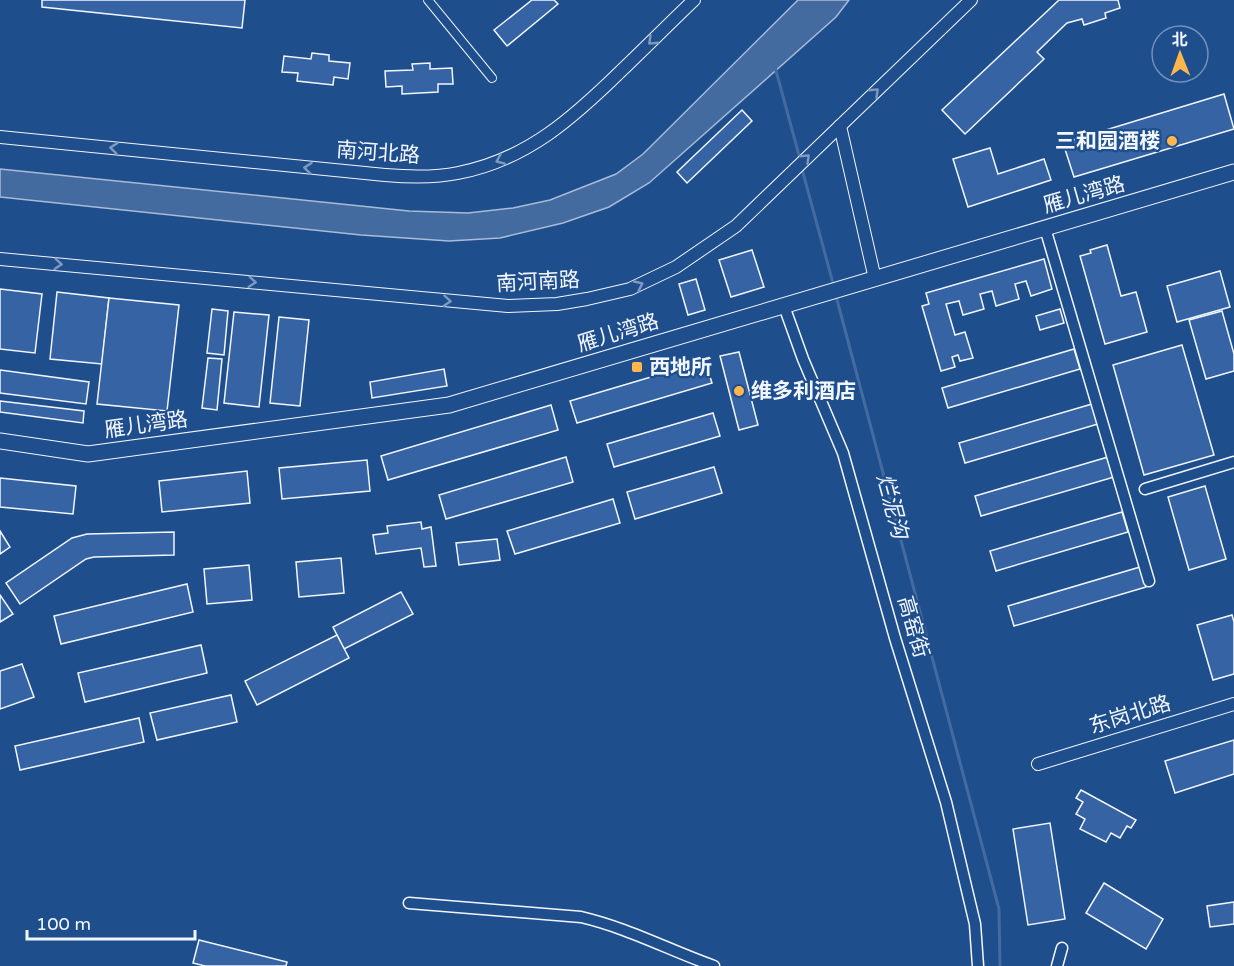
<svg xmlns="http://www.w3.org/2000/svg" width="1234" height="966" font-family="'Varela Round','Noto Sans SC',sans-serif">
<rect width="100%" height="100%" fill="#1f4e8c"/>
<path fill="#446ba0" stroke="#a8bbd7" stroke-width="1.5" d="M 798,0 L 849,0 L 836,17 L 649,183 L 609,207 L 563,223 L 500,238 L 449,241 L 361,235 L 0,197 L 0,169 L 409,211 L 468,213 L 513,208 L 550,200 L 616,174 L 643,154 Z"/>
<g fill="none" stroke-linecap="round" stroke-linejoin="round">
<g stroke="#446ba0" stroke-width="3">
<path d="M 775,67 L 800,159"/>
<path d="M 802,169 L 834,287"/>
<path d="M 836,296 L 999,909 L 1000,966"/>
</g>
</g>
<g fill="#3563a3" stroke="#f2f6ff" stroke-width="1.5">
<path d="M 42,0 L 245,0 L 242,28 L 42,7 Z"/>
<path d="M 532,0 L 554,0 L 558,4 L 507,46 L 494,30 Z"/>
<path d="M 1059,0 L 1118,0 L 1120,8 L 1105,13 L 1106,18 L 1084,25 L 1082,19 L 1067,23 L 1037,52 L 1044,59 L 965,134 L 942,110 Z"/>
<path d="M 312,53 L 329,55 L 329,61 L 350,63 L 348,79 L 334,77 L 333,85 L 297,81 L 298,73 L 282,72 L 284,56 L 311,59 Z"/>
<path d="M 430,63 L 430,69 L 452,68 L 453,84 L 438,84 L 438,92 L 402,94 L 402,86 L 386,87 L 385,71 L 413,70 L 412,64 Z"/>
<path d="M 1224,94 L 1234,129 L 1074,177 L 1063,143 Z"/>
<path d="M 742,110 L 752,121 L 687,183 L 677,172 Z"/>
<path d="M 990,148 L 998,174 L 1044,159 L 1051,180 L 968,207 L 953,159 Z"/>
<path d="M 1107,245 L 1121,296 L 1136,292 L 1147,332 L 1105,344 L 1080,256 L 1091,253 L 1090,250 Z"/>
<path d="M 752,250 L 764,287 L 731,297 L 719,260 Z"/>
<path d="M 1044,259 L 1052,289 L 1031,296 L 1026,281 L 1015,284 L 1019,299 L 996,306 L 992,291 L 980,294 L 984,309 L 963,315 L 959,301 L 946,304 L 955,335 L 965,332 L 973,358 L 960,361 L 958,355 L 952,357 L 955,367 L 941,371 L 922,306 L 929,304 L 926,293 Z"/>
<path d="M 1220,271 L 1230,307 L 1177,322 L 1167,286 Z"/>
<path d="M 696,279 L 705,310 L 688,315 L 679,284 Z"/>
<path d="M 0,289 L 42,294 L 35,353 L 0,349 Z"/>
<path d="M 57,292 L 109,298 L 102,364 L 50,359 Z"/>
<path d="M 109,298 L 179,305 L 167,411 L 97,404 Z"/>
<path d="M 212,309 L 228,311 L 224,355 L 207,353 Z"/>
<path d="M 1060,309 L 1064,323 L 1040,330 L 1036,316 Z"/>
<path d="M 1222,311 L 1234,354 L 1234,371 L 1206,379 L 1189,320 Z"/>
<path d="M 234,312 L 269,315 L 259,407 L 224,403 Z"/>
<path d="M 279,317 L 309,320 L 300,406 L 270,403 Z"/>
<path d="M 1182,345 L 1214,455 L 1144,475 L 1113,365 Z"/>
<path d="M 1074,349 L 1080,369 L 948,408 L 942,388 Z"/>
<path d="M 739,352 L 758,425 L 739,430 L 720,356 Z"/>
<path d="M 208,358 L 222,359 L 217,410 L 202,408 Z"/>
<path d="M 705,361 L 712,383 L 577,423 L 570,401 Z"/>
<path d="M 444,369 L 447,386 L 372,398 L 370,382 Z"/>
<path d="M 0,370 L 89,382 L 86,404 L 0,393 Z"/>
<path d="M 0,401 L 84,411 L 83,423 L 0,412 Z"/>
<path d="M 1092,404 L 1098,424 L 965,463 L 959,443 Z"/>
<path d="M 551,405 L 558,430 L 388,480 L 381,456 Z"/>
<path d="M 713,413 L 720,436 L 614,467 L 607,444 Z"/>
<path d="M 566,457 L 573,482 L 446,519 L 439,495 Z"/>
<path d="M 1108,457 L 1114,477 L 981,516 L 975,496 Z"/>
<path d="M 367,460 L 370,491 L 282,499 L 279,468 Z"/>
<path d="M 714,467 L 722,493 L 635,519 L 627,492 Z"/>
<path d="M 247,471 L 250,503 L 162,512 L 159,481 Z"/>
<path d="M 0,478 L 76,486 L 73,514 L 0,507 Z"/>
<path d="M 1205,486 L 1226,559 L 1189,570 L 1168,497 Z"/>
<path d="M 613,499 L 620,523 L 515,554 L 507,531 Z"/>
<path d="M 1122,512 L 1128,532 L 996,571 L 990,551 Z"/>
<path d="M 421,522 L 422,529 L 431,527 L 436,566 L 424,567 L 421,548 L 376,554 L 373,535 L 388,533 L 387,526 Z"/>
<path d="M 0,531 L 10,547 L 0,554 Z"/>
<path d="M 174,532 L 174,555 L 94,557 L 86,559 L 20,604 L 6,583 L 72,538 L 87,534 Z"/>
<path d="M 497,539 L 500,560 L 459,565 L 456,543 Z"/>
<path d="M 341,558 L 344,593 L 299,597 L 296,562 Z"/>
<path d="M 249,565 L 252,600 L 207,604 L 204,569 Z"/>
<path d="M 1140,567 L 1146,587 L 1014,626 L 1008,606 Z"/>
<path d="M 187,584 L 193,612 L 61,644 L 54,616 Z"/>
<path d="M 401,592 L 413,614 L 344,649 L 333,627 Z"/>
<path d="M 0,595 L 13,614 L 0,622 Z"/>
<path d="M 1232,615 L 1234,622 L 1234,674 L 1213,680 L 1197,625 Z"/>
<path d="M 337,635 L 349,658 L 257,705 L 245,681 Z"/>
<path d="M 201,645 L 207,673 L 85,702 L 78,673 Z"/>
<path d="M 22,664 L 34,697 L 0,709 L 0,671 Z"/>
<path d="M 231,695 L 237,722 L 157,740 L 150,713 Z"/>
<path d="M 139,718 L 144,742 L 20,770 L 15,746 Z"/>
<path d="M 1234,740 L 1234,774 L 1175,793 L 1165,761 Z"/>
<path d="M 1081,790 L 1136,820 L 1131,828 L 1127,826 L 1120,838 L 1111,833 L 1106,842 L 1080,829 L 1085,819 L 1076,814 L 1083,802 L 1076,798 Z"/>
<path d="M 1050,823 L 1065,919 L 1028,925 L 1013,829 Z"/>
<path d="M 1104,883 L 1163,919 L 1146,949 L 1086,913 Z"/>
<path d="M 1234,902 L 1234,924 L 1210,927 L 1207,906 Z"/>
<path d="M 199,940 L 287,962 L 286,966 L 205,966 L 193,963 Z"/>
</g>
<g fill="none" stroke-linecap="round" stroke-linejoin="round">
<g stroke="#f2f6ff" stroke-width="10">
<path id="pedestrian" d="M 428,0 L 492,78"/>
</g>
<g stroke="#f2f6ff" stroke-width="13">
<g id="minor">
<path d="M 1045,228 L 1149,581"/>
<path d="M 784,306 L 803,359 L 843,453 L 895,638 L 946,802 L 975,924 L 978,966"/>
<path d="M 1145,489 L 1234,462"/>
<path d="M 409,903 L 581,917 C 628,928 669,950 714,966"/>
<path d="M 1057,966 L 1062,948"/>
</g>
</g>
<g stroke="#f2f6ff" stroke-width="14">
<g id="tertiary">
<path d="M 840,126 L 875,279"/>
<path d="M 0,137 L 385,175 C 409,177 434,178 458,173 C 527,160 574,117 622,70 C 646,47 670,23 694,0"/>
<path d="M 0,259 L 508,306 L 557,304 L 587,299 L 630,289 L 676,267 L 736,226 L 971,0"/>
<path d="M 1038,764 L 1234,704"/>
</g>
</g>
<g stroke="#f2f6ff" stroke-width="17">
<path id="secondary" d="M 0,441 L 88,454 L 449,405 L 1234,172"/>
</g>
<use href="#pedestrian" stroke="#1f4e8c" stroke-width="8"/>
<use href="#minor" stroke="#1f4e8c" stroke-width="10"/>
<use href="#tertiary" stroke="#1f4e8c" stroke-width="12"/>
<use href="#secondary" stroke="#1f4e8c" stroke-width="15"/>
</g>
<defs><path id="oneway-chevron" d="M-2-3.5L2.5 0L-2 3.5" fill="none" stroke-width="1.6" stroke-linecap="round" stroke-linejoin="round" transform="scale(1.5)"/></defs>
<g stroke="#7e9ac0">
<use href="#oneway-chevron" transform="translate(652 41) rotate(136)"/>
<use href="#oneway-chevron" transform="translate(875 92) rotate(-44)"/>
<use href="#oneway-chevron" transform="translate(114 148) rotate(-174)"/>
<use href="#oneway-chevron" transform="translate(806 158) rotate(-44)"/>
<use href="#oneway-chevron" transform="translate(500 160) rotate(157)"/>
<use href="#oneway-chevron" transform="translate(308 168) rotate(-174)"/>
<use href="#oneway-chevron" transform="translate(58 264) rotate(5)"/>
<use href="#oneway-chevron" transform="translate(252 282) rotate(5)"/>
<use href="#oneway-chevron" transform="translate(639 285) rotate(-25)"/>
<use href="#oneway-chevron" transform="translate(447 301) rotate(5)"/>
</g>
<g fill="#ffb74d" stroke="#1f4e8c" stroke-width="2">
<circle cx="1172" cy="141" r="6"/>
<rect x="631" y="361" width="12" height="12" rx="3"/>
<circle cx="739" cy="391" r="6"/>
</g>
<g text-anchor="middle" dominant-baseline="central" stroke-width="4.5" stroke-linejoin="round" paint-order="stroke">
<g font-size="21" font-weight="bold" fill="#f2f6ff" stroke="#1f4e8c" text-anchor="start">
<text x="1160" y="141" text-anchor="end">三和园酒楼</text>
<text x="649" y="367">西地所</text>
<text x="751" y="391">维多利酒店</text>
</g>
<g font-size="21" fill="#f2f6ff" stroke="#1f4e8c">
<text transform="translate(378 153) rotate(4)">南河北路</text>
<text transform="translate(1084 195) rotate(-16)">雁儿湾路</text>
<text transform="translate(538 282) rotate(-3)">南河南路</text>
<text transform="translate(618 333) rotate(-17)">雁儿湾路</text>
<text transform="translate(146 425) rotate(-8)">雁儿湾路</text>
<text transform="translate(913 627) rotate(74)">高窑街</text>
<text transform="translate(1130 715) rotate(-17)">东岗北路</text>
</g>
<g font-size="22" font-style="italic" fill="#f2f6ff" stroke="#1f4e8c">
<text transform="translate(892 506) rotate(75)">烂泥沟</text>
</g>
</g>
<g transform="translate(1180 54) rotate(359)"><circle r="28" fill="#1f4e8c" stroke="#7391ba" stroke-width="1.5"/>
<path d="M0-4.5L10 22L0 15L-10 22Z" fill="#ffb74d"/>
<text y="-9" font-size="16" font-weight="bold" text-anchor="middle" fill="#f2f6ff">北</text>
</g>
<path d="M27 930v9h168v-9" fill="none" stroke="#f2f6ff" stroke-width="3"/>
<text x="36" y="930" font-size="18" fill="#f2f6ff" stroke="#1f4e8c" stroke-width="4.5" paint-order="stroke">100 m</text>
</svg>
